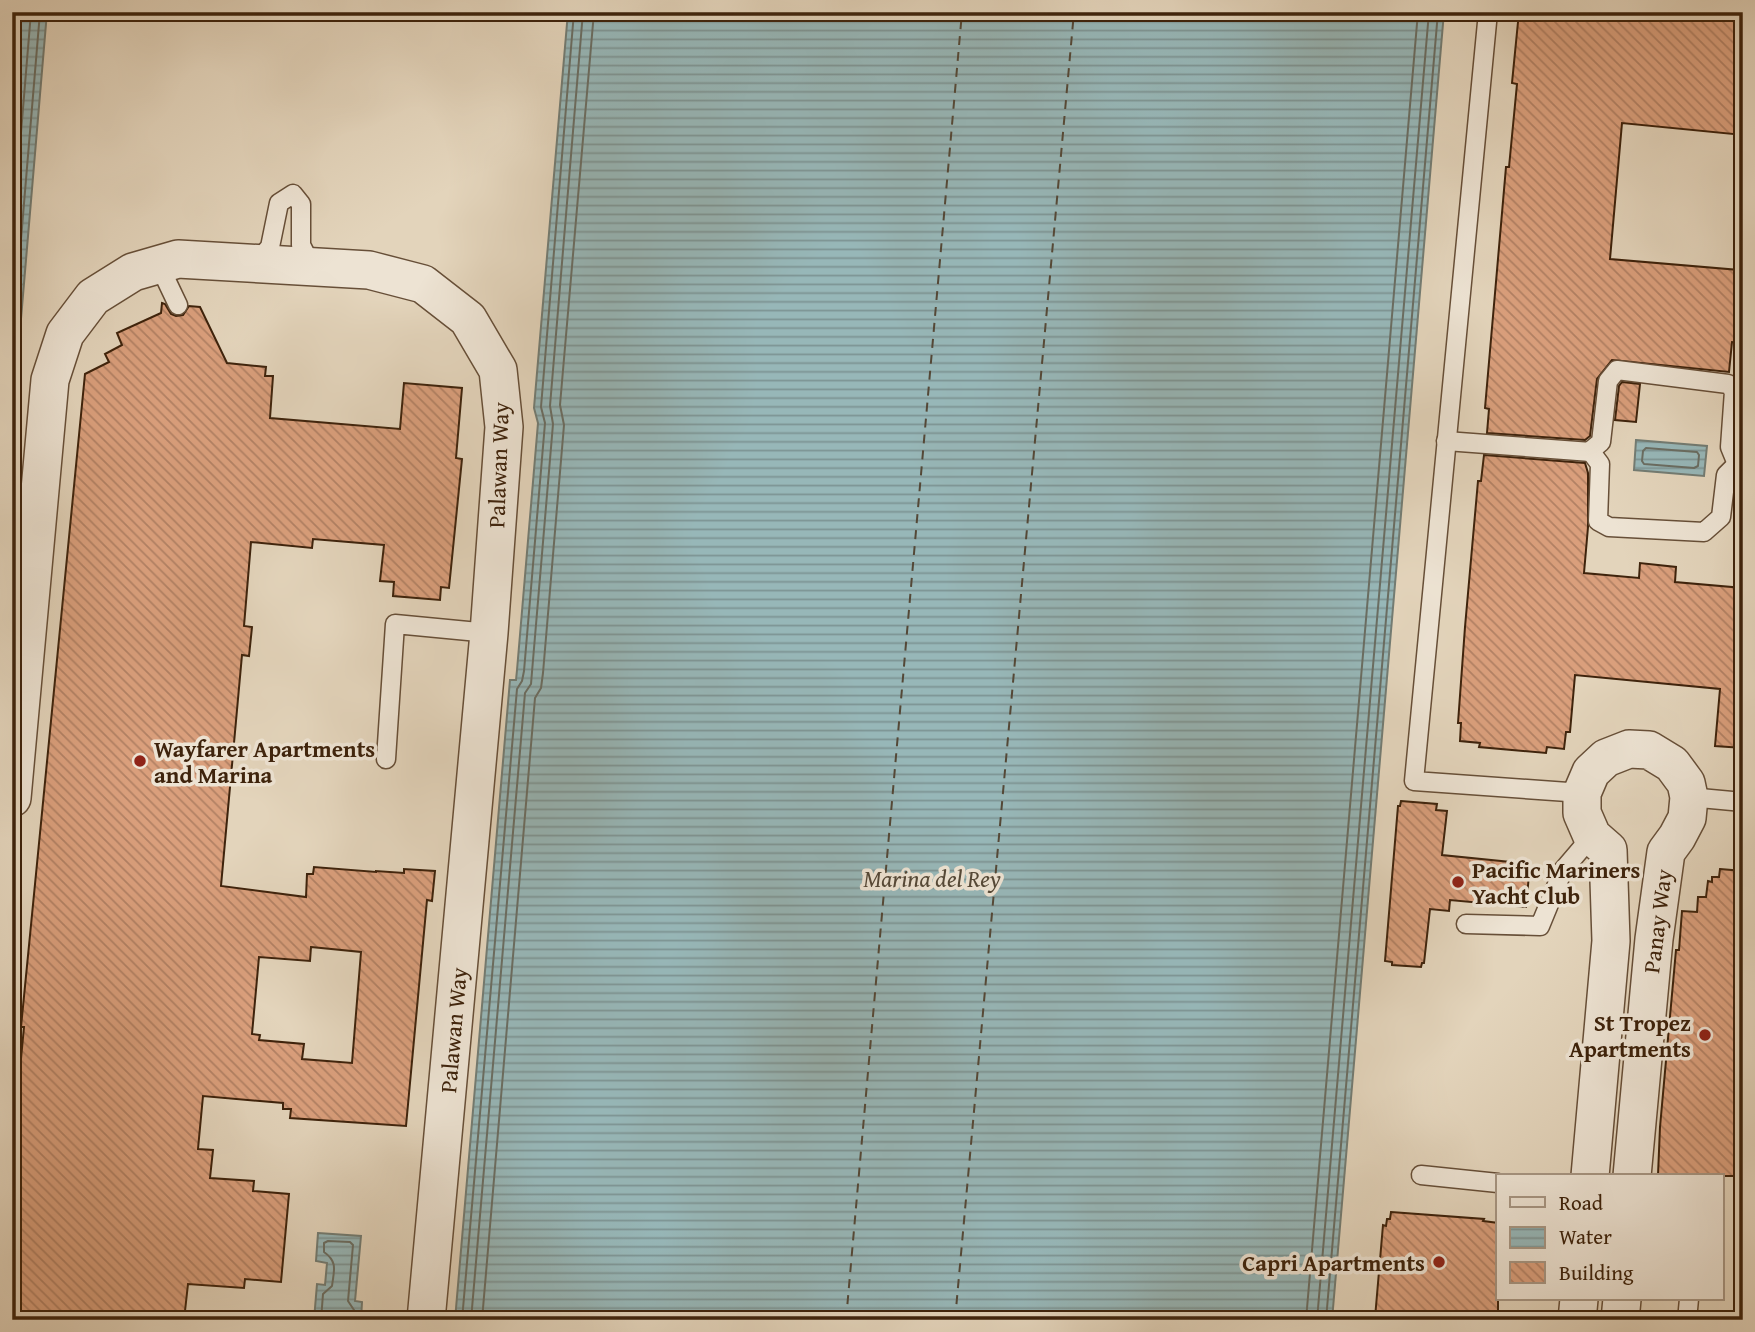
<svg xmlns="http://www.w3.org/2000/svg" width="1755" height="1332" font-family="'Gentium Book Plus',serif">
<defs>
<pattern id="water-rules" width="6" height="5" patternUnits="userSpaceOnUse" patternTransform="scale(1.75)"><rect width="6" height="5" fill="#97b7b8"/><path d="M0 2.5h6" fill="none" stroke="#7d9494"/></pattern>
<pattern id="building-back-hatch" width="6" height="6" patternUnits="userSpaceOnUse" patternTransform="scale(1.75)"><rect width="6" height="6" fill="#da9f7c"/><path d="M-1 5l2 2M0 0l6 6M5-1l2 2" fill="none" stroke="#b28164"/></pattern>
</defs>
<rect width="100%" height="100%" fill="#e3d4bb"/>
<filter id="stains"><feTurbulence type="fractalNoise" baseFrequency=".00286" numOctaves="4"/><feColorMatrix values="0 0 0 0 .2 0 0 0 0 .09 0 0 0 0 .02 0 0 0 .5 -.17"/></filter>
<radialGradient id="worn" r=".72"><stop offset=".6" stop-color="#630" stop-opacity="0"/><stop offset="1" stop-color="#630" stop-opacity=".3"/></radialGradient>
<g fill="url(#water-rules)" stroke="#737c73" stroke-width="2">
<path d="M 12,12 L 47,12 L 12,425 Z"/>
<path d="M 568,12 L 1444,12 L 1332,1320 L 455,1320 L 510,680 L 516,680 L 517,670 L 538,423 L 534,408 Z"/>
<path d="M 1636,440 L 1707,446 L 1704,476 L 1634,470 Z"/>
<path d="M 318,1233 L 361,1236 L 355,1301 L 362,1302 L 361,1320 L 314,1320 L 317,1284 L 325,1285 L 327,1263 L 316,1261 Z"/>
</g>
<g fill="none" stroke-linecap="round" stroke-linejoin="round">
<g stroke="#6a6d62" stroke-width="2">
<path d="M 12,103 L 21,12"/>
<path d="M 12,241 L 31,12"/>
<path d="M 12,347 L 40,12"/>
<path d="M 1646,448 L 1697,452 L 1699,455 L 1698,466 L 1694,468 L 1644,464 L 1642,461 L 1643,451 Z"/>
<path d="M 321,1320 L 323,1294 L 332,1286 C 334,1270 338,1262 324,1252 L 324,1243 L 328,1241 L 350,1242 L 353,1245 L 348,1301 L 354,1310 L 354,1320"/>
<path d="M 462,1320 L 517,689 L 522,681 L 524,671 L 545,423 L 541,407 L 574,12"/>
<path d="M 471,1320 L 525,693 L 531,684 L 532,672 L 553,424 L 550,406 L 583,12"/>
<path d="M 482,1320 L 535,698 L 541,688 L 543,673 L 564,425 L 560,405 L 594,12"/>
<path d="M 1306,1320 L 1418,12"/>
<path d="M 1317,1320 L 1429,12"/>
<path d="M 1326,1320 L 1438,12"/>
</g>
<g stroke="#544837" stroke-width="2" stroke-dasharray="9 7" stroke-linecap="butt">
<path d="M 846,1320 L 962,12"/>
<path d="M 955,1320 L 1074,12"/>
</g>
</g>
<g fill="url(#building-back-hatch)" stroke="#3e230c" stroke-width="2" fill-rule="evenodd">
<path d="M 1519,12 L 1651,12 L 1743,21 L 1743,135 L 1622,123 L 1610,259 L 1739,270 L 1736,298 L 1743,299 L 1741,343 L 1732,342 L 1729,372 L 1612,360 L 1597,379 L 1590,436 L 1585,440 L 1487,433 L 1489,409 L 1485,408 L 1506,167 L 1509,167 L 1517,84 L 1512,83 Z"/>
<path d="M 162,303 L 165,304 L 171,314 L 176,316 L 183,315 L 189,306 L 200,307 L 227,363 L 266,367 L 265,376 L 273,376 L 270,418 L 400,429 L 404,383 L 462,388 L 456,458 L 462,459 L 449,588 L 441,587 L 440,600 L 393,596 L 394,582 L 380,581 L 384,545 L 313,539 L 312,548 L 251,542 L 244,626 L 252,627 L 249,656 L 242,655 L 221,886 L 306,897 L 307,874 L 313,874 L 314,867 L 376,872 L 376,871 L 404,873 L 404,869 L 435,871 L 432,901 L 427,900 L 406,1126 L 290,1118 L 291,1109 L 283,1109 L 283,1103 L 203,1096 L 198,1149 L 213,1150 L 210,1178 L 254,1181 L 253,1191 L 289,1194 L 281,1282 L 245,1279 L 244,1288 L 188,1284 L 184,1320 L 12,1320 L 12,1153 L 24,1027 L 21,1027 L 85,374 L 109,362 L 105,354 L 122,345 L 117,333 L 161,313 ZM 311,947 L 361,952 L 352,1063 L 302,1059 L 304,1044 L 259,1040 L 260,1035 L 252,1034 L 259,957 L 310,961 Z"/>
<path d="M 1622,382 L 1640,384 L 1636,422 L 1615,420 L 1619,386 Z"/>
<path d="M 1484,455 L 1585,463 L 1588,473 L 1588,527 L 1584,573 L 1639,578 L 1640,563 L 1676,567 L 1675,582 L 1743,588 L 1743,748 L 1715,746 L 1720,689 L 1575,675 L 1570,732 L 1566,732 L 1564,749 L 1547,747 L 1546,753 L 1479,747 L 1480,743 L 1460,741 L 1461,723 L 1458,723 L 1465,627 L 1478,481 L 1481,481 Z"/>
<path d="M 1401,801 L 1437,804 L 1436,810 L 1447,811 L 1442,855 L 1530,864 L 1526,907 L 1450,900 L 1449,911 L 1430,909 L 1424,963 L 1422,963 L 1421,967 L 1392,965 L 1392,962 L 1385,961 L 1398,806 L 1400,806 Z"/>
<path d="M 1720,869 L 1743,871 L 1743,1176 L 1661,1176 L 1658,1175 L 1660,1127 L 1676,950 L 1679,950 L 1682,911 L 1697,912 L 1698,897 L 1706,897 L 1708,881 L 1712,882 L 1712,877 L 1719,877 Z"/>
<path d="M 1391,1212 L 1484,1219 L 1483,1221 L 1498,1223 L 1498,1320 L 1380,1320 L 1375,1318 L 1383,1225 L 1386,1226 L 1387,1219 L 1390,1219 Z"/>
</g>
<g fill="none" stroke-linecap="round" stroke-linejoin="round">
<g stroke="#674f38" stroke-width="21">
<g id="lane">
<path d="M 1488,12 L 1414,781 L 1582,793"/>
<path d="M 256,263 L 270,247 L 279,203 L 293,194 L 301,204 L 301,245 L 312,267"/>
<path d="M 159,265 L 178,305"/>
<path d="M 1446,441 L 1591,452 L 1600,464 L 1598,521 L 1609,527 L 1704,532 L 1721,517 L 1726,475 L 1737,464 L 1743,465"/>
<path d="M 1589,452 L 1601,442 L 1608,381 L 1617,370 L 1728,384 L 1734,391 L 1730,447 L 1737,464"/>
<path d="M 386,759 L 395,624 L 489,633"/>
<path d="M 1689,797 L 1743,802"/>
<path d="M 1466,924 L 1540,926 L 1563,870 L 1592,836"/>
<path d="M 1421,1175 L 1498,1183"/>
<path d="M 1687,1320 L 1689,1299"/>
</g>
</g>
<g stroke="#674f38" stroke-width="40">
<g id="street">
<path d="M 12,798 L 50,380 L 65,334 L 93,297 L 133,272 L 178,259 L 369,270 L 423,284 L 468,319 L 498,370 L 504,427 L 489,633 L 426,1320"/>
<path d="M 1590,1176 L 1611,941 L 1608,850 L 1592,836 L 1582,813 L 1582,793 L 1591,772 L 1606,758 L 1629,749 L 1649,750 L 1672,764 L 1686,783 L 1689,797 L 1687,818 L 1677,837 L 1666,852 L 1654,939 L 1632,1176"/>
<path d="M 1577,1320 L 1579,1299"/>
<path d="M 1620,1320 L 1622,1299"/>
</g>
</g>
<use href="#lane" stroke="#ede3d3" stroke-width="18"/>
<use href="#street" stroke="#ede3d3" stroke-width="37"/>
</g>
<g fill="#8f2418" stroke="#ede3d3" stroke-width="2.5">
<circle cx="140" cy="761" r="7"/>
<circle cx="1458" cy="882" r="7"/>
<circle cx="1705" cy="1035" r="7"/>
<circle cx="1439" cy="1262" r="7"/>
</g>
<g text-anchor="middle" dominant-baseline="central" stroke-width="7" stroke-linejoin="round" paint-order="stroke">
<g font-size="23" fill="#3e230c" stroke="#ede3d3">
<text transform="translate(498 465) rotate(-88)">Palawan Way</text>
<text transform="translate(1657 921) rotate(-83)">Panay Way</text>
<text transform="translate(453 1030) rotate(-85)">Palawan Way</text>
</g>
<g font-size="23" font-weight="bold" fill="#3e230c" stroke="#ede3d3" text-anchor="start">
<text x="154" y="748">Wayfarer Apartments<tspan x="154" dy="26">and Marina</tspan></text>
<text x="1472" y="869">Pacific Mariners<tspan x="1472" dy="26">Yacht Club</tspan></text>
<text x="1691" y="1022" text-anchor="end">St Tropez<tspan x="1691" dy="26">Apartments</tspan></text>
<text x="1425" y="1262" text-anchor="end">Capri Apartments</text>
</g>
<g font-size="24" font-style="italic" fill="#544837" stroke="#ede3d3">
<text x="932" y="878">Marina del Rey</text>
</g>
</g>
<rect width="1755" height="1332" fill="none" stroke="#e3d4bb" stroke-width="42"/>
<rect x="14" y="14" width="1727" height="1304" fill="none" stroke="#3e230c" stroke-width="3.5"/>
<rect x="21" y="21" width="1713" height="1290" fill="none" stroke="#3e230c" stroke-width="2"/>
<rect x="1496" y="1174" width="228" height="126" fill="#ede3d3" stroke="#a79683" stroke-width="2"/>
<rect x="1510" y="1197" width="35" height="10" fill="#ede3d3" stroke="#a79683" stroke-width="2"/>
<text x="1559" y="1210" font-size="21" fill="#3e230c">Road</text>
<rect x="1510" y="1227" width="35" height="21" fill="url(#water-rules)" stroke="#a79683" stroke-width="2"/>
<text x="1559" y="1244" font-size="21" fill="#3e230c">Water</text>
<rect x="1510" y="1262" width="35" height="21" fill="url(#building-back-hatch)" stroke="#a79683" stroke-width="2"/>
<text x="1559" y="1280" font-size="21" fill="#3e230c">Building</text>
<rect width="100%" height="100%" filter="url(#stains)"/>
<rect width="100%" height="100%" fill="url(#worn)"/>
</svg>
